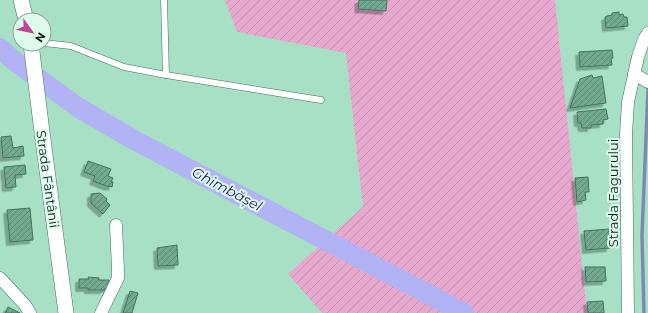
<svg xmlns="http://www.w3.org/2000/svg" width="648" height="313" font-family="Montserrat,sans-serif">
<defs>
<pattern id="garden-furrows" width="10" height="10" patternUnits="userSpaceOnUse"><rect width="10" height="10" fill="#e6a8cc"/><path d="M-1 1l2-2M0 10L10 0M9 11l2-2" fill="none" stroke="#c490ae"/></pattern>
<pattern id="building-hatch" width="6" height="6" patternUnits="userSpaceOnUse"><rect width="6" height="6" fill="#72a98f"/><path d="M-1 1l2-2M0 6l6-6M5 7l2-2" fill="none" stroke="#5c8974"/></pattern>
<filter id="shadow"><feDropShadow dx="-3.5" dy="3.5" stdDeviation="0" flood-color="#0004"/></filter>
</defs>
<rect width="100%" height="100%" fill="#a8e0c5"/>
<path fill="url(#garden-furrows)" d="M 225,0 L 555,0 L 587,313 L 322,313 L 288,274 L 363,207 L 346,53 L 237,32 Z"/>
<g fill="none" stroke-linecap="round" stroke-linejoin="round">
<path stroke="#8087b2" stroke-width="3.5" d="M 644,313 L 642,235 L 648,90"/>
<path stroke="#b2b3f4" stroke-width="20" d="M 0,48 L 13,60 L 79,108 L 134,140 L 464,313"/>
</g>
<g fill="url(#building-hatch)" stroke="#3e745c" filter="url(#shadow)">
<path d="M 359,0 L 387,0 L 386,11 L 358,9 Z"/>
<path d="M 619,12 L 619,15 L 623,14 L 624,17 L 627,17 L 628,26 L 606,28 L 605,17 L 607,16 L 612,15 L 612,13 Z"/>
<path d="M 612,50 L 613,58 L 611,58 L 612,65 L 580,67 L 579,52 Z"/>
<path d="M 592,75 L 593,78 L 602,76 L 606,103 L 570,108 L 580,79 Z"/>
<path d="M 606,109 L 608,119 L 603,120 L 603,124 L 591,125 L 591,128 L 582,128 L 581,123 L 578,123 L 577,112 Z"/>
<path d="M 11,136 L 13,148 L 23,146 L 24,156 L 3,158 L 1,137 Z"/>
<path d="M 88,161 L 111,169 L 108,176 L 113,178 L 111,182 L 113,182 L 112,187 L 109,186 L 109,187 L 93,181 L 95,176 L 84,172 Z"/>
<path d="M 25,165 L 26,174 L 15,175 L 16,187 L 6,188 L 4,167 Z"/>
<path d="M 588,177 L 589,192 L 585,192 L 586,200 L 577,202 L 575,178 Z"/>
<path d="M 100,193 L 107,199 L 106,201 L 110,205 L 103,214 L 91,203 L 91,194 Z"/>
<path d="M 30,208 L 33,240 L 10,242 L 7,210 Z"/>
<path d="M 609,229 L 610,248 L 586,250 L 584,231 Z"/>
<path d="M 177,245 L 178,265 L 158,266 L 157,248 Z"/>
<path d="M 585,267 L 605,267 L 606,281 L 586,282 Z"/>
<path d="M 88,277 L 99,278 L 99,280 L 109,280 L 109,289 L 104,289 L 104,290 L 88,290 L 88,288 L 79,288 L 79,279 L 89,279 Z"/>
<path d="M 130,291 L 138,293 L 132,313 L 123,313 Z"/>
<path d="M 603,301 L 604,313 L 588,313 L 587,302 Z"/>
<path d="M 8,307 L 20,313 L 5,313 Z"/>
</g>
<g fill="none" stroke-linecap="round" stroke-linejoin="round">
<g stroke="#3c725a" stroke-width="7">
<g id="service">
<path d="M 164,0 L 166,75"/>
<path d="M 44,43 L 71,46 L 124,67 L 166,75 L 321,100"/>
</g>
</g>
<g stroke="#3c725a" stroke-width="13">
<g id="minor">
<path d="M 634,74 L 648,82"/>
<path d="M 0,278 L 25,305 L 30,313"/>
<path d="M 101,313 L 118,278 L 118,270 L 116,225"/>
<path d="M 628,313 L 626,134 L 628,102 L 638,57 L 644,39 L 648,33"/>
</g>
</g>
<g stroke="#3c725a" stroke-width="16">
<g id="tertiary">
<path d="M 21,0 L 26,20"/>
<path d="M 31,44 L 42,132 L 66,313"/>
</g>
</g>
<use href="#service" stroke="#fff" stroke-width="6"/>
<use href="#minor" stroke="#fff" stroke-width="12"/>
<use href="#tertiary" stroke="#fff" stroke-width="15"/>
</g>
<g text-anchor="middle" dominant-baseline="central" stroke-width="4" stroke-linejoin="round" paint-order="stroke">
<g font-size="13" fill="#0a2117" stroke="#defaec">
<text transform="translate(48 179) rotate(82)">Strada Fântânii</text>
<text transform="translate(613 193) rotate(-90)">Strada Fagurului</text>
</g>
<g font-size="14" font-style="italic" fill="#281c66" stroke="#defaec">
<text transform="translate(227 189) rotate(28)">Ghimbășel</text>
</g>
</g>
<g transform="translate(32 32) rotate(123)"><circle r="19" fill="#defaec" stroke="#89a397"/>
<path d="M0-3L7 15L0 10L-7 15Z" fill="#c04597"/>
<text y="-6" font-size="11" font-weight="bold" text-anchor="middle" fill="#0a2117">N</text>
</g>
</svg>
